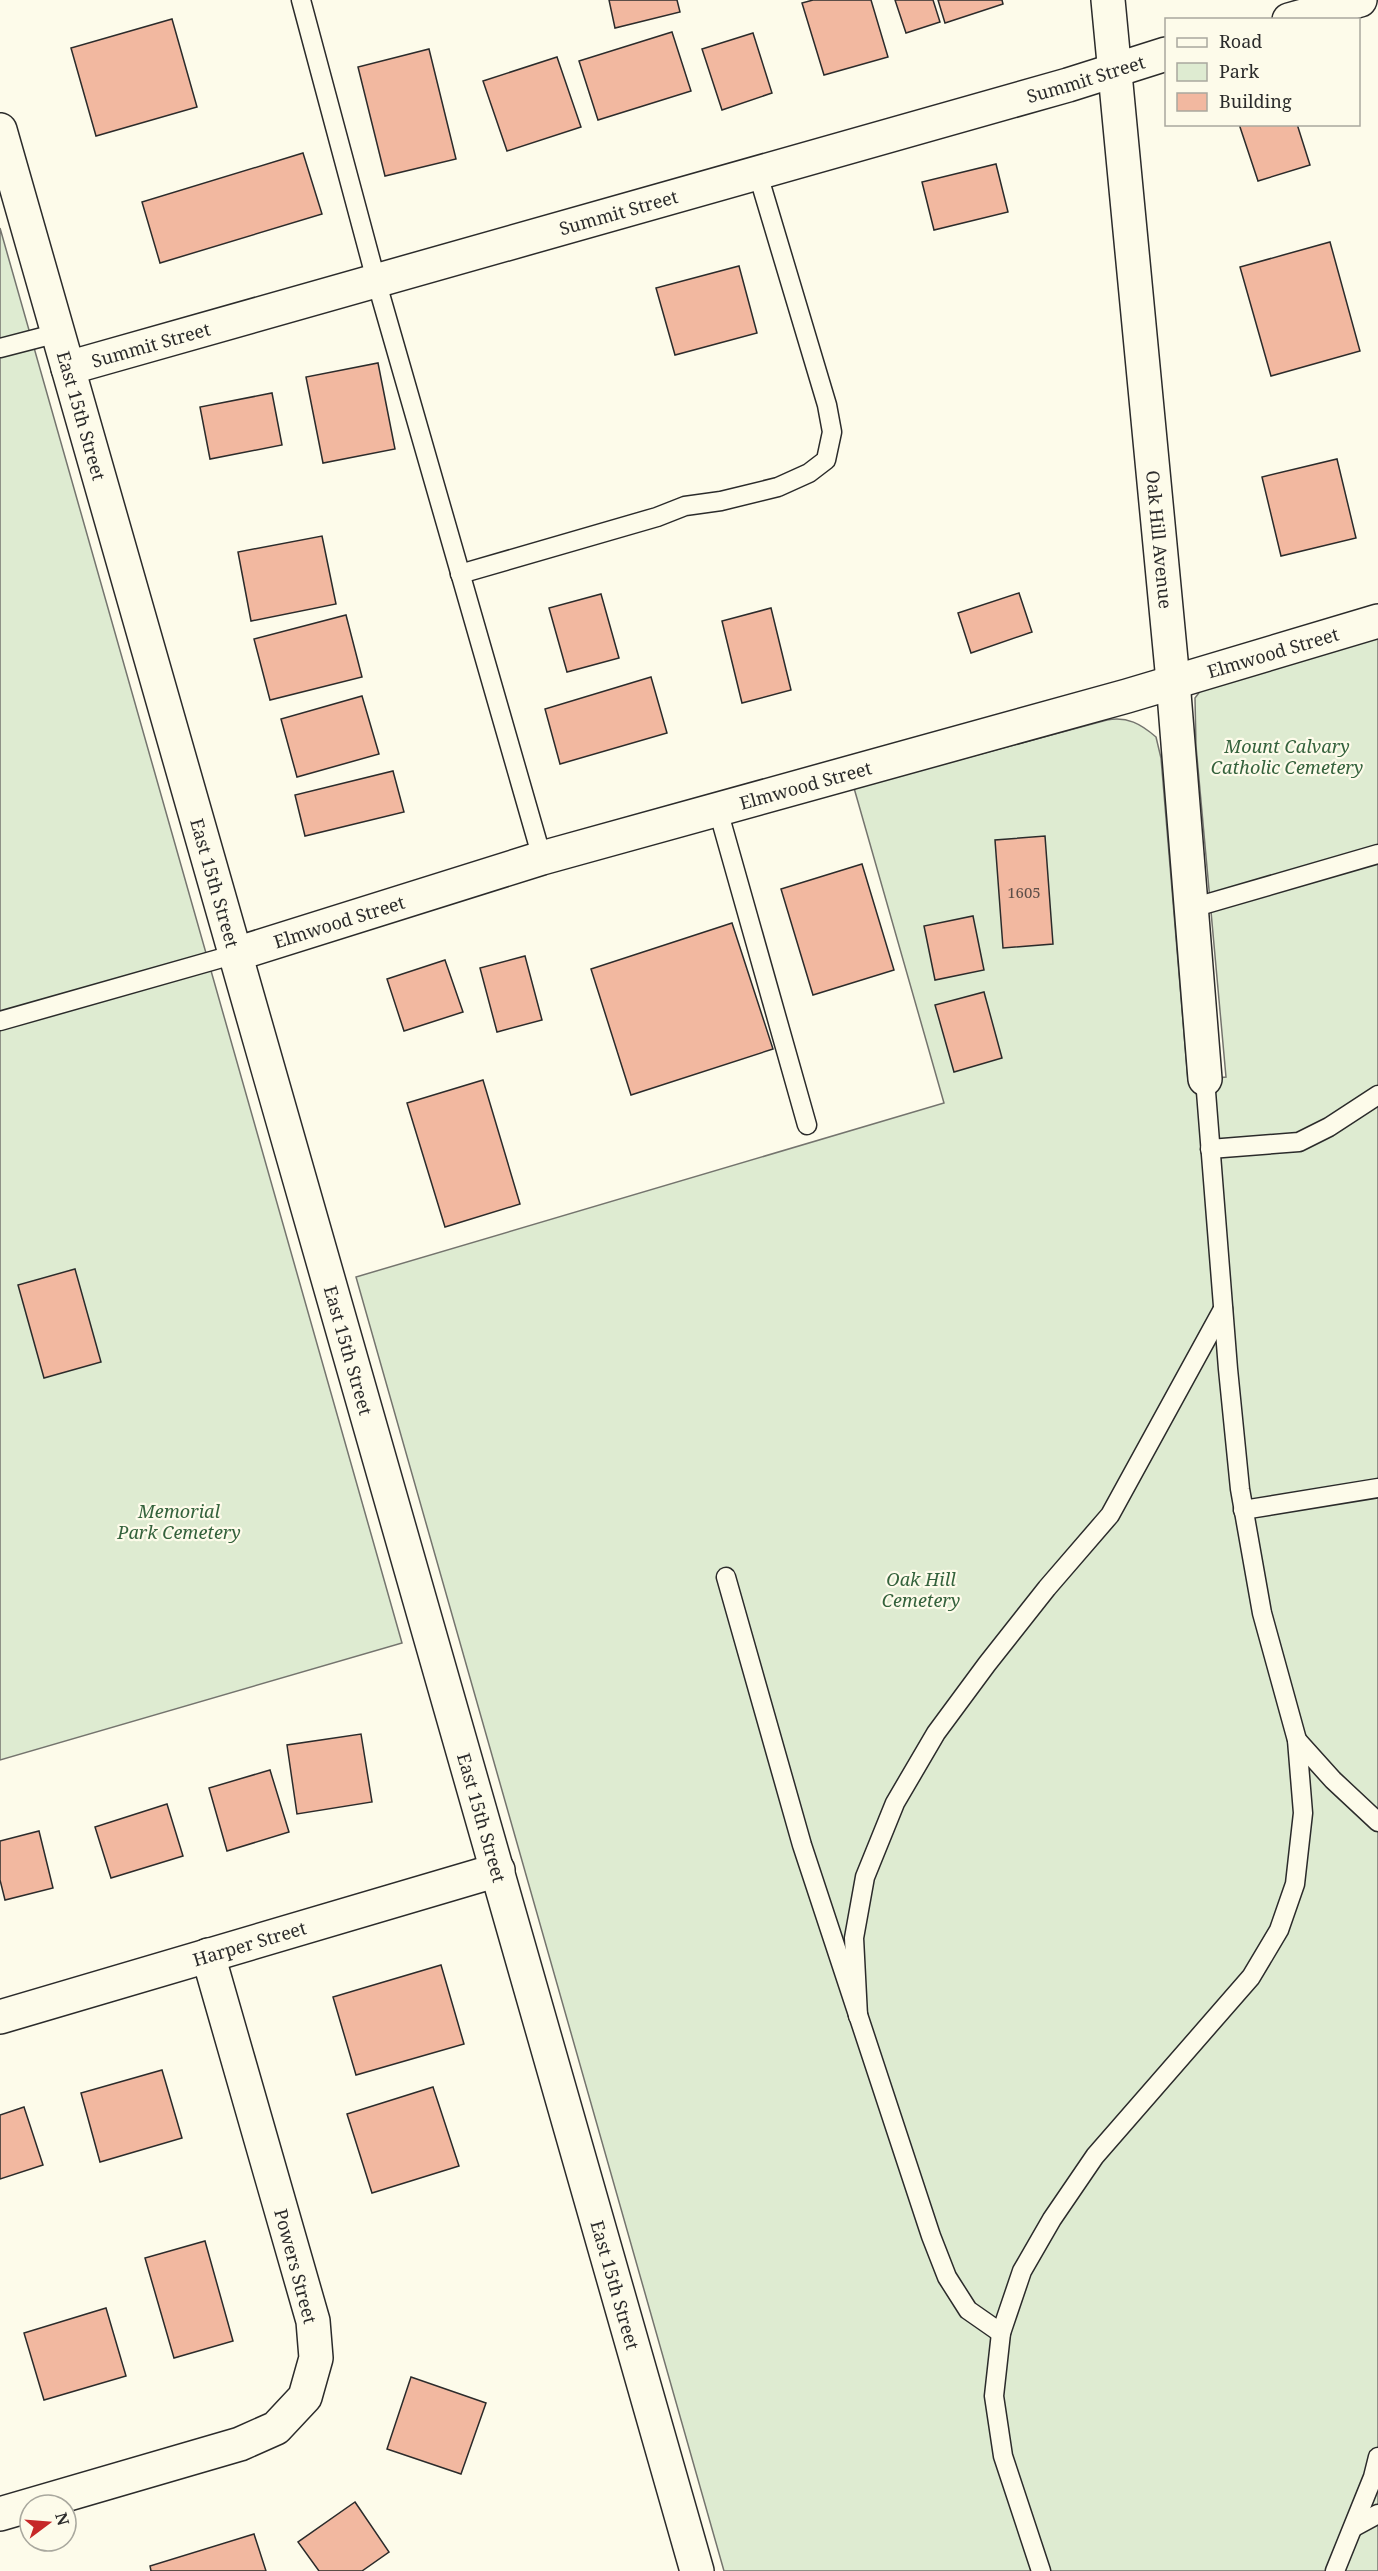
<svg xmlns="http://www.w3.org/2000/svg" width="1378" height="2571" font-family="'Noto Serif',serif">
<rect width="100%" height="100%" fill="#fdfbea"/>
<g fill="#deebd1" stroke="#74746e" stroke-width="1.5">
<path d="M 0,228 L 402,1643 L 0,1760 Z"/>
<path d="M 1378,635 L 1378,2571 L 724,2571 L 356,1277 L 944,1103 L 854,788 L 1107,720 C 1127,716 1141,724 1156,737 L 1161,758 L 1188,1081 L 1226,1077 L 1196,746 L 1195,698 L 1201,690 Z"/>
</g>
<g fill="#f2b8a0" stroke="#2b2b2b" stroke-width="1.5">
<path d="M 609,0 L 677,0 L 680,12 L 615,28 Z"/>
<path d="M 813,0 L 871,0 L 888,57 L 824,75 L 802,3 Z"/>
<path d="M 895,0 L 933,0 L 940,22 L 906,33 Z"/>
<path d="M 938,0 L 1002,0 L 1003,4 L 945,23 Z"/>
<path d="M 172,19 L 197,107 L 96,136 L 71,48 Z"/>
<path d="M 672,32 L 691,91 L 598,120 L 579,61 Z"/>
<path d="M 753,33 L 772,93 L 722,110 L 702,49 Z"/>
<path d="M 429,49 L 456,159 L 385,176 L 358,67 Z"/>
<path d="M 557,57 L 581,127 L 507,151 L 483,81 Z"/>
<path d="M 1239,124 L 1297,124 L 1310,165 L 1258,181 Z"/>
<path d="M 303,153 L 322,214 L 160,263 L 142,202 Z"/>
<path d="M 996,164 L 1008,212 L 934,230 L 922,182 Z"/>
<path d="M 1330,242 L 1360,351 L 1271,376 L 1240,267 Z"/>
<path d="M 739,266 L 757,333 L 675,355 L 656,288 Z"/>
<path d="M 378,363 L 395,449 L 323,463 L 306,377 Z"/>
<path d="M 272,393 L 282,445 L 210,459 L 200,407 Z"/>
<path d="M 1337,459 L 1356,538 L 1281,556 L 1262,477 Z"/>
<path d="M 322,536 L 336,604 L 251,621 L 238,552 Z"/>
<path d="M 1019,593 L 1032,632 L 971,653 L 958,613 Z"/>
<path d="M 601,594 L 619,658 L 567,672 L 549,608 Z"/>
<path d="M 771,608 L 791,690 L 742,703 L 722,621 Z"/>
<path d="M 346,615 L 362,677 L 270,700 L 254,639 Z"/>
<path d="M 651,677 L 667,733 L 560,764 L 545,709 Z"/>
<path d="M 362,696 L 379,754 L 297,777 L 281,719 Z"/>
<path d="M 393,771 L 404,812 L 305,836 L 295,795 Z"/>
<path d="M 1045,836 L 1053,944 L 1003,948 L 995,840 Z"/>
<path d="M 862,864 L 894,970 L 813,995 L 781,889 Z"/>
<path d="M 973,916 L 984,970 L 935,980 L 924,926 Z"/>
<path d="M 732,923 L 773,1049 L 631,1095 L 591,969 Z"/>
<path d="M 525,956 L 542,1020 L 497,1032 L 480,968 Z"/>
<path d="M 445,960 L 463,1012 L 404,1031 L 387,979 Z"/>
<path d="M 984,992 L 1002,1058 L 954,1072 L 935,1005 Z"/>
<path d="M 483,1080 L 520,1204 L 445,1227 L 407,1103 Z"/>
<path d="M 75,1269 L 101,1362 L 44,1378 L 18,1285 Z"/>
<path d="M 361,1734 L 372,1802 L 297,1814 L 287,1745 Z"/>
<path d="M 270,1770 L 289,1832 L 227,1851 L 209,1788 Z"/>
<path d="M 167,1804 L 183,1856 L 111,1878 L 95,1827 Z"/>
<path d="M 39,1831 L 53,1888 L 5,1900 L 0,1880 L 0,1841 Z"/>
<path d="M 441,1965 L 464,2044 L 356,2075 L 333,1997 Z"/>
<path d="M 162,2070 L 182,2138 L 100,2162 L 81,2093 Z"/>
<path d="M 433,2087 L 459,2166 L 372,2193 L 347,2114 Z"/>
<path d="M 24,2107 L 43,2165 L 0,2179 L 0,2115 Z"/>
<path d="M 205,2241 L 233,2341 L 174,2358 L 145,2258 Z"/>
<path d="M 106,2308 L 126,2376 L 44,2400 L 24,2333 Z"/>
<path d="M 411,2377 L 486,2403 L 461,2474 L 387,2449 Z"/>
<path d="M 355,2502 L 389,2552 L 362,2571 L 319,2571 L 298,2542 Z"/>
<path d="M 254,2534 L 266,2571 L 151,2571 L 150,2566 Z"/>
</g>
<g fill="none" stroke-linecap="round" stroke-linejoin="round">
<g stroke="#2b2b2b" stroke-width="21">
<g id="lane">
<path d="M 301,0 L 376,280 L 542,858"/>
<path d="M 0,348 L 58,333"/>
<path d="M 460,574 L 657,517 L 685,506 L 721,501 L 778,487 L 809,473 L 826,460 L 832,432 L 827,405 L 757,171"/>
<path d="M 718,810 L 807,1125"/>
<path d="M 1192,908 L 1378,854"/>
<path d="M 0,1021 L 236,954"/>
<path d="M 1210,1149 L 1299,1142 L 1329,1127 L 1378,1095"/>
<path d="M 1243,1510 L 1378,1488"/>
<path d="M 726,1577 L 802,1845 L 931,2236 L 947,2277 L 968,2310 L 1001,2333"/>
<path d="M 1297,1740 L 1333,1780 L 1378,1822"/>
<path d="M 858,2016 L 854,1938 L 865,1877 L 895,1803 L 936,1733 L 987,1664 L 1047,1588 L 1110,1515 L 1223,1309"/>
<path d="M 1354,2527 L 1378,2514"/>
<path d="M 1041,2571 L 1003,2456 L 994,2396 L 1001,2333 L 1022,2271 L 1052,2219 L 1095,2156 L 1251,1977 L 1279,1930 L 1295,1884 L 1303,1813 L 1297,1740 L 1262,1613 L 1240,1489 L 1228,1369 L 1205,1079"/>
<path d="M 1335,2571 L 1373,2477 L 1378,2457"/>
</g>
</g>
<g stroke="#2b2b2b" stroke-width="36">
<g id="street">
<path id="s1" d="M 1108,0 L 1173,681 L 1205,1079"/>
<path d="M 1289,20 L 1360,0"/>
<path id="s2" d="M 68,368 L 1068,85 L 1166,54"/>
<path id="s3" d="M 236,954 L 542,858 L 1127,696 L 1378,621"/>
<path d="M 0,2514 L 240,2444 L 276,2428 L 305,2397 L 316,2358 L 313,2321 L 208,1955"/>
</g>
</g>
<g stroke="#2b2b2b" stroke-width="36">
<g id="secondary">
<path id="s4" d="M 0,130 L 697,2571"/>
<path id="s5" d="M 0,2017 L 498,1870"/>
</g>
</g>
<use href="#lane" stroke="#fdfbea" stroke-width="18"/>
<use href="#street" stroke="#fdfbea" stroke-width="33"/>
<use href="#secondary" stroke="#fdfbea" stroke-width="33"/>
</g>
<g text-anchor="middle" dominant-baseline="central" stroke-width="4.5" stroke-linejoin="round" paint-order="stroke">
<g font-size="15" fill="#5d4e48">
<text x="1024" y="892">1605</text>
</g>
<g font-size="18" fill="#2b2b2b" stroke="#fdfbea">
<text stroke="none"><textPath href="#s2" startOffset="1058">Summit Street</textPath></text>
<text stroke="none"><textPath href="#s2" startOffset="572">Summit Street</textPath></text>
<text stroke="none"><textPath href="#s2" startOffset="86">Summit Street</textPath></text>
<text stroke="none"><textPath href="#s4" startOffset="297">East 15th Street</textPath></text>
<text stroke="none"><textPath href="#s1" startOffset="542">Oak Hill Avenue</textPath></text>
<text stroke="none"><textPath href="#s3" startOffset="1080">Elmwood Street</textPath></text>
<text stroke="none"><textPath href="#s3" startOffset="594">Elmwood Street</textPath></text>
<text stroke="none"><textPath href="#s4" startOffset="783">East 15th Street</textPath></text>
<text stroke="none"><textPath href="#s3" startOffset="108">Elmwood Street</textPath></text>
<text stroke="none"><textPath href="#s4" startOffset="1269">East 15th Street</textPath></text>
<text stroke="none"><textPath href="#s4" startOffset="1755">East 15th Street</textPath></text>
<text stroke="none"><textPath href="#s5" startOffset="260">Harper Street</textPath></text>
<text transform="translate(296 2266) rotate(75)">Powers Street</text>
<text stroke="none"><textPath href="#s4" startOffset="2241">East 15th Street</textPath></text>
</g>
<g font-size="18" font-style="italic" fill="#34623c" stroke="#fdfbea">
<text x="1287" y="746">Mount Calvary<tspan x="1287" dy="21">Catholic Cemetery</tspan></text>
<text x="179" y="1511">Memorial<tspan x="179" dy="21">Park Cemetery</tspan></text>
<text x="921" y="1579">Oak Hill<tspan x="921" dy="21">Cemetery</tspan></text>
</g>
</g>
<rect x="1165" y="18" width="195" height="108" fill="#fdfbea" stroke="#a9a89e" stroke-width="1.5"/>
<rect x="1177" y="38" width="30" height="9" fill="#fdfbea" stroke="#a9a89e" stroke-width="1.5"/>
<text x="1219" y="48" font-size="18" fill="#2b2b2b">Road</text>
<rect x="1177" y="63" width="30" height="18" fill="#deebd1" stroke="#a9a89e" stroke-width="1.5"/>
<text x="1219" y="78" font-size="18" fill="#2b2b2b">Park</text>
<rect x="1177" y="93" width="30" height="18" fill="#f2b8a0" stroke="#a9a89e" stroke-width="1.5"/>
<text x="1219" y="108" font-size="18" fill="#2b2b2b">Building</text>
<g transform="translate(48 2523) rotate(74)"><circle r="28" fill="#fdfbea" stroke="#a9a89e" stroke-width="1.5"/>
<path d="M0-4.5L10 22L0 15L-10 22Z" fill="#c62828"/>
<text y="-9" font-size="16" font-weight="bold" text-anchor="middle" fill="#2b2b2b">N</text>
</g>
</svg>
